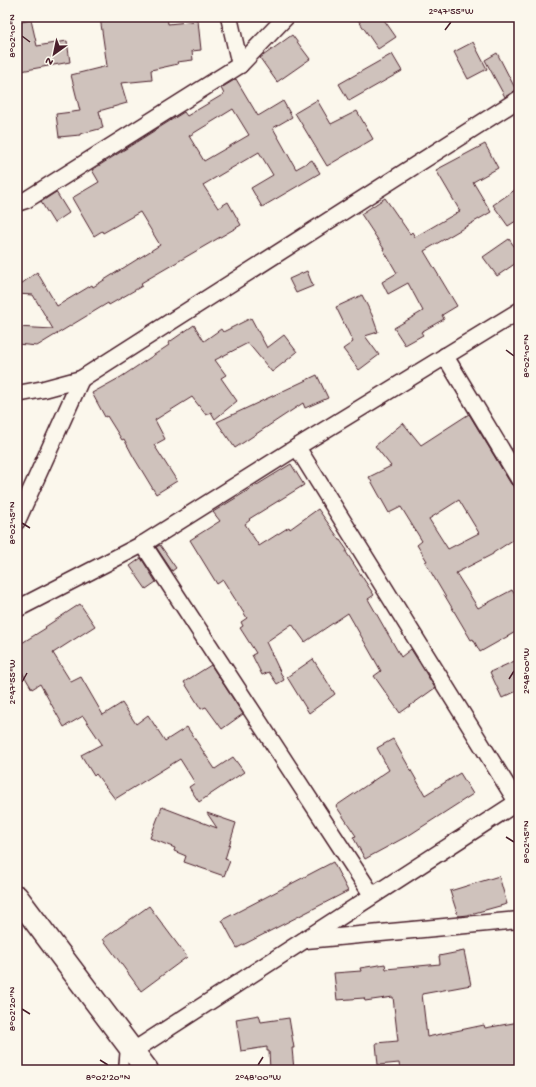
<svg xmlns="http://www.w3.org/2000/svg" width="536" height="1087" font-family="'Gochi Hand',sans-serif">
<rect width="100%" height="100%" fill="#fbf7ec"/>
<filter id="ink" filterUnits="userSpaceOnUse"><feTurbulence type="fractalNoise" baseFrequency=".025" numOctaves="2"/><feDisplacementMap in="SourceGraphic" scale="8" xChannelSelector="R" yChannelSelector="G"/><feConvolveMatrix kernelMatrix="1 2 1 2 8 2 1 2 1" color-interpolation-filters="sRGB"/></filter>
<g filter="url(#ink)">
<g fill="#cfc2bc" stroke="#4a1f2b" fill-rule="evenodd">
<path d="M 100,17 L 167,17 L 168,24 L 198,21 L 201,50 L 192,51 L 193,60 L 177,62 L 178,64 L 151,70 L 152,80 L 121,83 L 127,103 L 99,111 L 103,128 L 80,134 L 80,135 L 59,137 L 56,114 L 80,111 L 71,75 L 107,66 Z"/>
<path d="M 356,17 L 382,17 L 396,37 L 378,49 Z"/>
<path d="M 31,20 L 37,46 L 67,41 L 70,62 L 21,71 L 17,53 L 17,23 Z"/>
<path d="M 292,35 L 310,59 L 277,82 L 260,58 Z"/>
<path d="M 473,42 L 487,69 L 468,79 L 454,52 Z"/>
<path d="M 497,53 L 516,90 L 505,97 L 485,60 Z"/>
<path d="M 392,54 L 402,71 L 349,101 L 339,84 Z"/>
<path d="M 236,79 L 258,116 L 283,101 L 292,117 L 273,128 L 296,169 L 312,160 L 320,173 L 262,207 L 251,188 L 273,175 L 259,152 L 203,185 L 218,208 L 228,202 L 241,225 L 141,283 L 142,286 L 109,305 L 108,303 L 37,346 L 17,344 L 17,327 L 53,329 L 33,295 L 17,294 L 17,287 L 37,272 L 57,306 L 92,285 L 93,287 L 160,245 L 140,212 L 103,233 L 102,231 L 94,236 L 72,198 L 99,182 L 92,170 L 184,112 L 187,116 L 224,94 L 221,88 ZM 233,109 L 249,135 L 204,161 L 189,136 Z"/>
<path d="M 317,100 L 331,124 L 357,111 L 373,139 L 327,166 L 295,113 Z"/>
<path d="M 485,144 L 498,168 L 473,182 L 491,212 L 424,251 L 457,306 L 442,315 L 444,319 L 421,332 L 423,335 L 405,345 L 394,328 L 423,311 L 408,283 L 388,294 L 382,282 L 397,273 L 383,249 L 384,249 L 361,214 L 385,198 L 410,234 L 412,232 L 415,237 L 460,211 L 436,170 Z"/>
<path d="M 519,187 L 519,219 L 508,226 L 493,205 Z"/>
<path d="M 56,192 L 69,213 L 54,223 L 41,202 Z"/>
<path d="M 509,239 L 519,253 L 519,261 L 497,276 L 483,257 Z"/>
<path d="M 307,271 L 313,286 L 296,293 L 289,279 Z"/>
<path d="M 362,295 L 372,315 L 378,332 L 365,336 L 379,355 L 359,370 L 343,349 L 353,342 L 336,307 Z"/>
<path d="M 251,318 L 267,348 L 284,335 L 297,352 L 272,372 L 248,343 L 215,360 L 226,375 L 221,378 L 237,401 L 215,419 L 211,412 L 206,415 L 192,397 L 155,420 L 165,439 L 154,445 L 177,481 L 156,494 L 133,456 L 124,439 L 122,440 L 107,416 L 105,417 L 92,393 L 121,377 L 169,345 L 168,343 L 194,325 L 204,341 L 221,329 L 223,332 Z"/>
<path d="M 317,375 L 328,398 L 305,408 L 303,403 L 235,448 L 217,422 Z"/>
<path d="M 469,414 L 511,484 L 514,487 L 519,488 L 519,536 L 493,553 L 493,554 L 456,573 L 478,608 L 512,590 L 519,602 L 519,630 L 480,652 L 473,639 L 471,640 L 425,562 L 427,561 L 417,545 L 422,541 L 401,507 L 389,513 L 369,477 L 391,466 L 375,446 L 403,423 L 421,445 ZM 459,500 L 479,533 L 448,549 L 429,519 Z"/>
<path d="M 291,464 L 304,485 L 249,519 L 250,520 L 245,524 L 259,546 L 289,527 L 290,529 L 318,509 L 347,550 L 346,552 L 374,595 L 368,599 L 401,657 L 411,649 L 435,688 L 400,713 L 374,676 L 381,671 L 348,613 L 305,642 L 292,624 L 266,642 L 284,680 L 277,684 L 269,672 L 262,675 L 252,655 L 256,653 L 240,628 L 243,626 L 241,622 L 247,618 L 223,580 L 217,584 L 190,540 L 220,521 L 213,512 Z"/>
<path d="M 160,545 L 176,568 L 172,571 L 156,547 Z"/>
<path d="M 141,558 L 156,582 L 146,589 L 130,566 Z"/>
<path d="M 80,604 L 95,626 L 53,653 L 71,682 L 81,677 L 103,715 L 122,703 L 136,724 L 148,715 L 165,741 L 187,727 L 215,769 L 233,757 L 244,772 L 199,802 L 189,787 L 195,783 L 180,759 L 115,799 L 96,774 L 94,776 L 81,755 L 102,744 L 83,716 L 64,727 L 40,684 L 32,689 L 17,664 L 17,646 L 46,628 L 45,627 Z"/>
<path d="M 313,659 L 335,694 L 309,713 L 287,677 Z"/>
<path d="M 519,659 L 519,690 L 502,698 L 490,672 Z"/>
<path d="M 211,665 L 243,714 L 222,729 L 206,707 L 201,709 L 184,682 Z"/>
<path d="M 393,739 L 425,795 L 460,773 L 473,794 L 411,834 L 365,859 L 353,837 L 356,836 L 336,806 L 389,770 L 377,748 Z"/>
<path d="M 162,807 L 217,828 L 207,813 L 236,823 L 225,859 L 230,861 L 224,876 L 184,862 L 186,856 L 174,851 L 175,848 L 150,838 Z"/>
<path d="M 333,862 L 348,891 L 237,948 L 222,920 Z"/>
<path d="M 499,876 L 507,904 L 467,915 L 458,916 L 450,891 Z"/>
<path d="M 149,906 L 187,957 L 141,991 L 103,939 Z"/>
<path d="M 464,951 L 471,985 L 422,994 L 427,1037 L 484,1025 L 485,1028 L 519,1022 L 519,1070 L 400,1070 L 399,1063 L 378,1065 L 376,1043 L 398,1041 L 393,997 L 365,1001 L 364,998 L 337,1000 L 334,973 L 361,971 L 360,968 L 385,964 L 386,969 L 440,964 L 439,956 Z"/>
<path d="M 259,1015 L 261,1022 L 289,1018 L 294,1048 L 292,1048 L 294,1070 L 270,1070 L 269,1051 L 267,1051 L 267,1047 L 241,1051 L 236,1019 Z"/>
</g>
<g fill="none" stroke-linecap="round" stroke-linejoin="round">
<g stroke="#4a1f2b" stroke-width="11">
<path id="lane" d="M 123,1070 L 125,1047"/>
</g>
<g stroke="#4a1f2b" stroke-width="19">
<g id="street">
<path d="M 229,17 L 240,65"/>
<path d="M 17,203 L 26,200 L 240,65 L 286,17"/>
<path d="M 445,356 L 519,479"/>
<path d="M 17,394 L 44,389 L 81,379 L 519,99"/>
<path d="M 297,447 L 517,802"/>
<path d="M 17,521 L 81,379"/>
<path d="M 143,544 L 372,895"/>
<path d="M 17,609 L 143,544 L 297,447 L 519,311"/>
<path d="M 306,940 L 519,920"/>
<path d="M 133,1051 L 519,801"/>
</g>
</g>
<g stroke="#4a1f2b" stroke-width="25">
<path id="secondary" d="M 17,897 L 147,1070"/>
</g>
<use href="#lane" stroke="#fbf7ec" stroke-width="8"/>
<use href="#street" stroke="#fbf7ec" stroke-width="16"/>
<use href="#secondary" stroke="#fbf7ec" stroke-width="22"/>
</g>
</g>
<path fill="none" stroke="#4a1f2b" stroke-width="1.5" d="M 445,30 L 451,22M 22,36 L 30,42M 506,350 L 514,356M 22,523 L 30,528M 509,679 L 514,671M 22,682 L 27,673M 506,837 L 514,842M 22,1009 L 30,1014M 100,1060 L 108,1065M 258,1065 L 263,1057"/>
<rect width="536" height="1087" fill="none" stroke="#fbf7ec" stroke-width="44"/>
<g transform="translate(54 54) rotate(213)" stroke="#fbf7ec" stroke-width="3" paint-order="stroke">
<path d="M0-3L7 15L0 10L-7 15Z" fill="#4a1f2b"/>
<text y="-6" font-size="11" font-weight="bold" text-anchor="middle" fill="#4a1f2b">N</text>
</g>
<rect x="22" y="22" width="492" height="1043" fill="none" stroke="#4a1f2b" stroke-width="1.5"/>
<g font-size="10" text-anchor="middle" fill="#4a1f2b">
<text x="451" y="14">2°47'55"W</text>
<text transform="translate(11 36) rotate(-90)" y="4">8°02'10"N</text>
<text transform="translate(525 356) rotate(-90)" y="4">8°02'10"N</text>
<text transform="translate(11 523) rotate(-90)" y="4">8°02'15"N</text>
<text transform="translate(525 671) rotate(-90)" y="4">2°48'00"W</text>
<text transform="translate(11 682) rotate(-90)" y="4">2°47'55"W</text>
<text transform="translate(525 842) rotate(-90)" y="4">8°02'15"N</text>
<text transform="translate(11 1009) rotate(-90)" y="4">8°02'20"N</text>
<text x="108" y="1080">8°02'20"N</text>
<text x="258" y="1080">2°48'00"W</text>
</g>
</svg>
